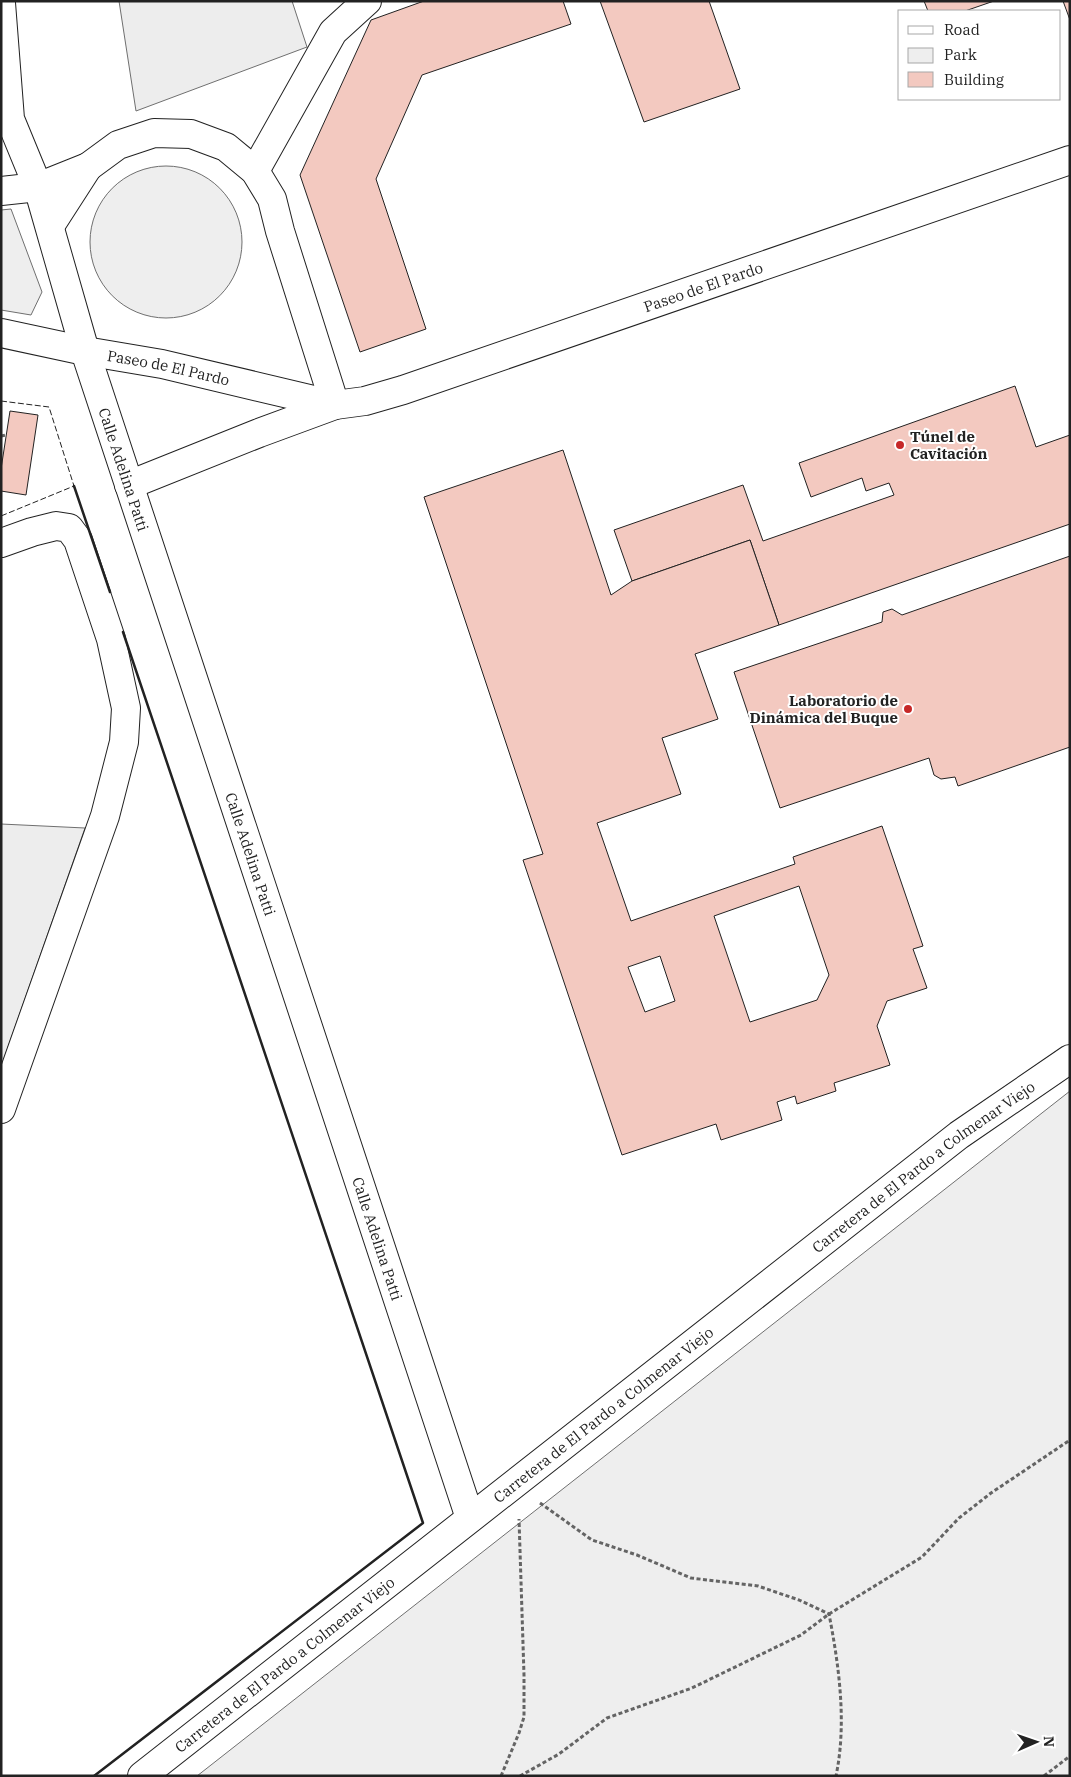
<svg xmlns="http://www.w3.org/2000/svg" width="1071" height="1777" font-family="'IBM Plex Serif',serif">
<rect width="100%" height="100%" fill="#fff"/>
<g fill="#eee" stroke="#6f6f6f">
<circle cx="166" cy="242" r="76"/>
<path d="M 11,209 L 42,292 L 31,315 L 1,310 L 1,210 Z"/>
<path d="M 1070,1091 L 1070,1776 L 197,1776 Z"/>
</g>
<g fill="#ededed" stroke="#6f6f6f">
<path d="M 119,1 L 292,1 L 307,47 L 136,111 Z"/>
<path d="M 1,824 L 85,828 L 1,1067 Z"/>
</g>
<g fill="#f3c9c0" stroke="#222" fill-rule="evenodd">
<path d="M 424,1 L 563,1 L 571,24 L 422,75 L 376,179 L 426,329 L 360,352 L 300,175 L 371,20 Z"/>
<path d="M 600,1 L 709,1 L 740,89 L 644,122 Z"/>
<path d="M 924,1 L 994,1 L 965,11 L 928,11 Z"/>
<path d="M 1063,1 L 1070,1 L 1070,20 Z"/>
<path d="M 1015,386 L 1036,447 L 1070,435 L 1070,524 L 779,625 L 750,540 L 632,581 L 614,530 L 743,485 L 763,541 L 894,495 L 889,483 L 866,491 L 862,478 L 811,497 L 799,463 Z"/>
<path d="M 10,411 L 38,415 L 26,495 L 1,491 L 1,469 Z"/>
<path d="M 563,450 L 611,595 L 632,581 L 750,540 L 779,625 L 695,654 L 718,719 L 662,738 L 681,794 L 597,823 L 631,921 L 795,864 L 793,857 L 882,826 L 923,946 L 913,949 L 927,988 L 887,1001 L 877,1026 L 890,1065 L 834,1083 L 836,1091 L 797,1104 L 795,1096 L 777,1102 L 782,1120 L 721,1140 L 716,1124 L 622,1155 L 523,860 L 543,854 L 424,497 ZM 799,886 L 829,975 L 817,1000 L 750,1022 L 714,916 ZM 660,956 L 675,1001 L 645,1012 L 628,967 Z"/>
<path d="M 1070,556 L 1070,747 L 958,786 L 955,777 L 941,779 L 934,775 L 929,758 L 780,808 L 734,672 L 882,622 L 883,612 L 892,609 L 902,615 Z"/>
</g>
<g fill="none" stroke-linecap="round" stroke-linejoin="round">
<g stroke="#222" stroke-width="30">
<g id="minor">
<path id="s1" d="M 1,3 L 10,119 L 38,187 L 85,351 L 470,1518"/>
<path d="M 255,171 L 333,32 L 367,1"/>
<path d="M 1,191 L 38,187 L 88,167 L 118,145 L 154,133 L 191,134 L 226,147 L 255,171 L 272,199 L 280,231 L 335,405 L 259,433 L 129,485"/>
<path d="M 50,226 L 88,167"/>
<path id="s2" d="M 1,333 L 85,351 L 162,364 L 335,405 L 365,401 L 403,390 L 1070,160"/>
<path d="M 1,543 L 32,532 L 56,526 L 69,528 L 78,540 L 111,639 L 126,708 L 124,742 L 105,816 L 1,1109"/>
<path id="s3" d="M 142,1776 L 959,1135 L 1070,1059"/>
</g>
</g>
<g stroke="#646464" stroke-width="3" stroke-dasharray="4 2.5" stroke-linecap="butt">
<path d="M 1,436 L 7,435"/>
<path d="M 540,1503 L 592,1540 L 637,1555 L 691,1578 L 758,1586 L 799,1600 L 829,1614 C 839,1666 847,1723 836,1776"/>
<path d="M 501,1776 L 519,1733 L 524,1717 L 524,1675 L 519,1519"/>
<path d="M 520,1776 L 559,1754 L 607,1718 L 692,1688 L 801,1635 L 829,1614 L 922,1557 L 959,1518 L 991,1493 L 1070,1440"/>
<path d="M 1044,1776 L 1070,1756"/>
</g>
<use href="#minor" stroke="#fff" stroke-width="28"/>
<path stroke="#222" stroke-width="1" stroke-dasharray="6 2.5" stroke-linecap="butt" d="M 1,401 L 49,407 L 74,486 L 1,516"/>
<g stroke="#222" stroke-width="2.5">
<path d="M 74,486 L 110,592"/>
<path d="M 94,1776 L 423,1523 L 123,632"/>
</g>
</g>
<g fill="#c62828" stroke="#fff" stroke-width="2">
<circle cx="900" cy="445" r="5"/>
<circle cx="908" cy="709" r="5"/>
</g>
<g text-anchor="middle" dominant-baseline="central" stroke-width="4" stroke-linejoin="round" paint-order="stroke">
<g font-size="15" fill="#222" stroke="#fff">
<text stroke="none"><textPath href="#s2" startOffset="729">Paseo de El Pardo</textPath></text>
<text stroke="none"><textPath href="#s2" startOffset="171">Paseo de El Pardo</textPath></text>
<text stroke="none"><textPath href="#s1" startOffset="485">Calle Adelina Patti</textPath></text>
<text stroke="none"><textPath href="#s1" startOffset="890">Calle Adelina Patti</textPath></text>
<text stroke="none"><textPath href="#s3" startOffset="991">Carretera de El Pardo a Colmenar Viejo</textPath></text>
<text stroke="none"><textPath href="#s1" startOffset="1295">Calle Adelina Patti</textPath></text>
<text stroke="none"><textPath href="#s3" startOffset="586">Carretera de El Pardo a Colmenar Viejo</textPath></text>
<text stroke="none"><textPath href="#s3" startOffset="181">Carretera de El Pardo a Colmenar Viejo</textPath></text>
</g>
<g font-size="15" font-weight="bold" fill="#222" stroke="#fff" text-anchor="start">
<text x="910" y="436">Túnel de<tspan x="910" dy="17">Cavitación</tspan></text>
<text x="898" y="700" text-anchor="end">Laboratorio de<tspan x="898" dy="17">Dinámica del Buque</tspan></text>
</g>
</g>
<rect width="1071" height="1777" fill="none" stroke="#222222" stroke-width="5"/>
<rect x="898" y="10" width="162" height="90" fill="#ffffff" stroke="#a7a7a7"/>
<rect x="908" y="26" width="25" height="8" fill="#ffffff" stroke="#a7a7a7"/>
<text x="944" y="35" font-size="15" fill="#222222">Road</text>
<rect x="908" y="48" width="25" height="15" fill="#eeeeee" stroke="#a7a7a7"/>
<text x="944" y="60" font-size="15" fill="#222222">Park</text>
<rect x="908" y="72" width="25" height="15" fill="#f3c9c0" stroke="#a7a7a7"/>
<text x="944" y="85" font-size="15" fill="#222222">Building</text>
<g transform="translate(1036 1742) rotate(88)" stroke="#ffffff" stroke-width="4" paint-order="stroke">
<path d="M0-4L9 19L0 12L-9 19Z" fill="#222222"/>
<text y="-8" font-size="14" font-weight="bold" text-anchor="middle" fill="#222222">N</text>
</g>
</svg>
